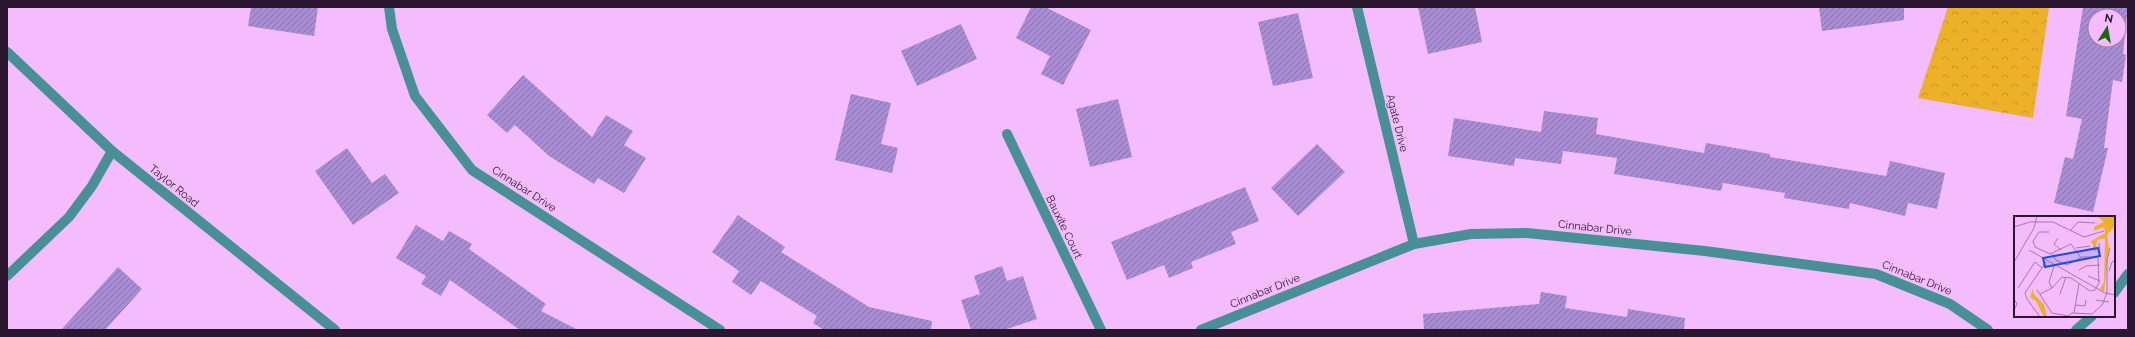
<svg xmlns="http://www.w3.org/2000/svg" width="2135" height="337" font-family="Raleway,sans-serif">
<defs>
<pattern id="forest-crowns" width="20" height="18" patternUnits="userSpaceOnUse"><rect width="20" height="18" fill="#edb029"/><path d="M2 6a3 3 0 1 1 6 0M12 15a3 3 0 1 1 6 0" fill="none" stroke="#cb9725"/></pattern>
<pattern id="building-hatch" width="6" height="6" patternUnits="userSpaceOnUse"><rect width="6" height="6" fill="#a88dd4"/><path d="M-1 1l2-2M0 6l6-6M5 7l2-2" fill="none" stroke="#8972ac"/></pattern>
</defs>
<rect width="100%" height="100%" fill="#f4bcfd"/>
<path fill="url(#forest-crowns)" d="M 1948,7 L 2049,7 L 2033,118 L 1918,98 Z"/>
<g fill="url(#building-hatch)" fill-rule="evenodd">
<path d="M 251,7 L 318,7 L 314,36 L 248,26 Z"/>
<path d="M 1031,7 L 1045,7 L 1091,30 L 1063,85 L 1041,74 L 1050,56 L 1016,38 Z"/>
<path d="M 1418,7 L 1475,7 L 1482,42 L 1428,54 Z"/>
<path d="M 1819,7 L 1904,7 L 1904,20 L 1822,31 Z"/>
<path d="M 2083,7 L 2128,7 L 2123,54 L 2126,55 L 2122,82 L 2113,80 L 2104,148 L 2108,148 L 2093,212 L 2054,203 L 2065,157 L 2073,159 L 2082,119 L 2066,116 ZM 2095,16 L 2119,16 L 2119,40 L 2095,40 Z"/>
<path d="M 1298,13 L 1313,78 L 1273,86 L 1258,22 Z"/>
<path d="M 961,24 L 977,59 L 917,86 L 901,51 Z"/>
<path d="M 523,75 L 592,137 L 606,115 L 633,131 L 624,145 L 646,158 L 624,193 L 598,178 L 594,184 L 549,156 L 515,125 L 507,133 L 487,115 Z"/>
<path d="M 851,94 L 891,103 L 881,144 L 898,148 L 892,173 L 835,160 Z"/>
<path d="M 1118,99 L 1132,157 L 1090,167 L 1076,109 Z"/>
<path d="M 1544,111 L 1598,118 L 1596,134 L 1704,153 L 1706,143 L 1770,154 L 1770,157 L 1886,176 L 1890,161 L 1945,173 L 1937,209 L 1908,203 L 1905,216 L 1850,203 L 1849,209 L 1784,198 L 1785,193 L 1723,183 L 1721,191 L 1614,174 L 1617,158 L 1563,151 L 1561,164 L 1515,158 L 1514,166 L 1448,156 L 1454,118 L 1541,132 Z"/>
<path d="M 1317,144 L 1345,172 L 1298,216 L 1271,188 Z"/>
<path d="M 347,148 L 372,183 L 385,174 L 399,193 L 353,225 L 315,171 Z"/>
<path d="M 1245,187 L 1259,221 L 1231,232 L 1236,244 L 1191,262 L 1193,268 L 1169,278 L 1164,265 L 1127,280 L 1111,242 Z"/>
<path d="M 738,215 L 785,247 L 781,252 L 869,307 L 932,321 L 931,330 L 824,330 L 813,323 L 817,316 L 761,281 L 751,295 L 732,282 L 739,271 L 712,252 Z"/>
<path d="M 416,225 L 443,241 L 449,231 L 472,244 L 469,249 L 546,304 L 541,311 L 578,330 L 520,330 L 450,280 L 441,296 L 421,284 L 426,276 L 396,258 Z"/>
<path d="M 1002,266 L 1007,281 L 1023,276 L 1037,319 L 1004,330 L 971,330 L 961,300 L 980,294 L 974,276 Z"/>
<path d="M 118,267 L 142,289 L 105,330 L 61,330 Z"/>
<path d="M 1541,292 L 1567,296 L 1565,308 L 1627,317 L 1628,309 L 1685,318 L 1684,330 L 1424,330 L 1423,314 L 1539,304 Z"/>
</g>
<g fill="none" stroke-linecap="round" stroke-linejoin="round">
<g stroke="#489095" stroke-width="10">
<path d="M 389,7 L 392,29 L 415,96 L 472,170 L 720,330"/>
<path d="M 1357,7 L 1414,244"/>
<path d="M 7,52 L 112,151 L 335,330"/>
<path d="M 1007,134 L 1101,330"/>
<path d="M 7,276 L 69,217 L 92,186 L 112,151"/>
<path d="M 2114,293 L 2128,274"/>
<path d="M 1201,330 L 1414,244 L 1471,234 L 1527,233 L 1705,251 L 1876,274 L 1950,304 L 1988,330"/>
<path d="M 2076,330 L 2092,316"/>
</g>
</g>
<g text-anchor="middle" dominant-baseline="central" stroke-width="3" stroke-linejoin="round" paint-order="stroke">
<g font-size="11" fill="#2a162e" stroke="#f4bcfd">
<text transform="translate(1397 123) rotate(76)">Agate Drive</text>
<text transform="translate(174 186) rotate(39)">Taylor Road</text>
<text transform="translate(524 189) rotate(33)">Cinnabar Drive</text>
<text transform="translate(1064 227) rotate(64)">Bauxite Court</text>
<text transform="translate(1595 228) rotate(6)">Cinnabar Drive</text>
<text transform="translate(1917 278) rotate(22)">Cinnabar Drive</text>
<text transform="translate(1265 291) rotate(-22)">Cinnabar Drive</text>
</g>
</g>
<g transform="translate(2014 216)">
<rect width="101" height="101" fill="#f4bcfd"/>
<path d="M 84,1 L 101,1 L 101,10 L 93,19 L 95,32 L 90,76 L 86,73 L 90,66 L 91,22 L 83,24 L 82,35 L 79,35 L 79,28 L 76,26 L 91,17 L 90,11 L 80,15 L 80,11 L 90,6 ZM 19,72 L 19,77 L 30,89 L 33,101 L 30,101 L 22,85 L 16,81 Z" fill="#edb029"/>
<path fill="none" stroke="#a37aaa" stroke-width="1" d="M 0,11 L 16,6 L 39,6 L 70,21 L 90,15M 56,15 L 64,6 L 81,7M 35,16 L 25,16 L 19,25 L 21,31 L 36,38 L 57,28 L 67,42M 44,22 L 40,28 L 47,34M 62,32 L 76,30M 15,34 L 91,77 L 101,79M 84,41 L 86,37 L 85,27M 0,46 L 20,12 L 23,0M 65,54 L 72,50 L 86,49M 95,55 L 98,46 L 101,44M 74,60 L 86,65M 4,72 L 21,46 L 28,52M 38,72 L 35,66 L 40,50M 23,74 L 38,97 L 54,100M 26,78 L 38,72 L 48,61 L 57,62 L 76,75 L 81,74 L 85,67 L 84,41 L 68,41 L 53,49 L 42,44 L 38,38M 46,78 L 52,61M 0,83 L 3,88 L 0,94M 82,84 L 95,86M 62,89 L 71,90 L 72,84M 60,97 L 65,68M 26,101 L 13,83 L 11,77 L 32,46M 53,101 L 58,97 L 78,98 L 88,89 L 93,77 L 93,44 L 96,32"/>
<path fill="#1d4ed8" fill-opacity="0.15" stroke="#1d4ed8" stroke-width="2" d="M 84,32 L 86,40 L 31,51 L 29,42 Z"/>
<rect width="101" height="101" fill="none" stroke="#2a162e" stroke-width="2"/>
</g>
<rect width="2135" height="337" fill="none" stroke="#2a162e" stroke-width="16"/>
<g transform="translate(2107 28) rotate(11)"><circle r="19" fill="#f4bcfd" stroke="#a37aaa"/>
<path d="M0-3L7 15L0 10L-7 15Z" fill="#166809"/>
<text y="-6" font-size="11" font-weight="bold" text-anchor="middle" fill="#2a162e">N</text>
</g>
</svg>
